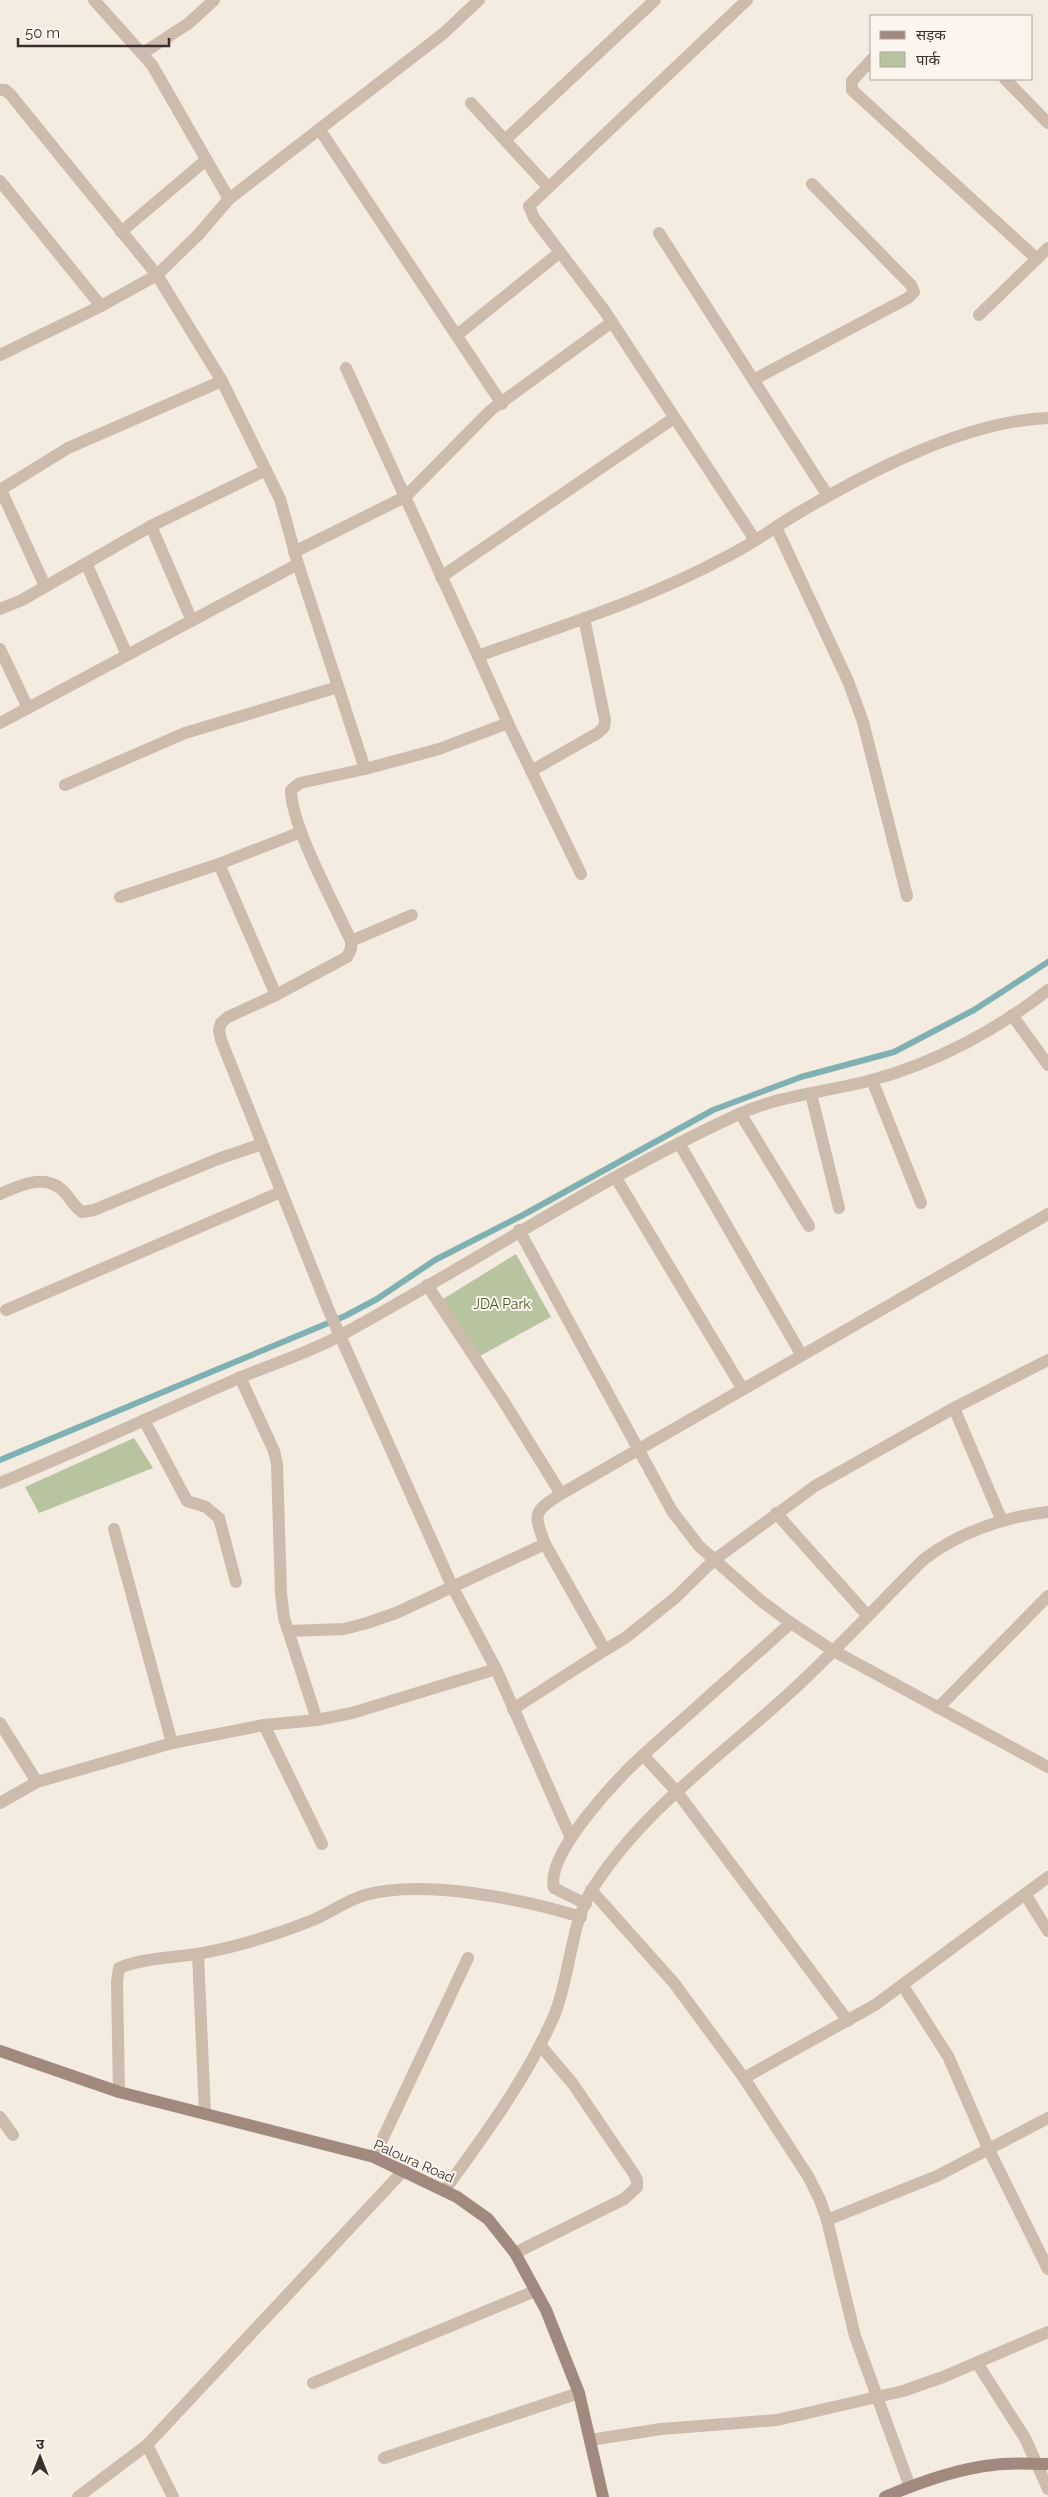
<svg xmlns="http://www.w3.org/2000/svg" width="1048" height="2497" font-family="Raleway,'Noto Sans Devanagari',sans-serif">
<rect width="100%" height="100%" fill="#f4ebe1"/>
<g fill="#b8c4a0">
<path d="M 516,1254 L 551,1317 L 478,1357 L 443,1299 Z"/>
<path d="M 134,1438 L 153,1468 L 39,1513 L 25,1487 Z"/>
</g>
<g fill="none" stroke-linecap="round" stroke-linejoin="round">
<path stroke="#7fb0b2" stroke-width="6" d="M 0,1460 L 345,1316 L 377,1299 L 435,1260 L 523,1215 L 713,1110 L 801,1077 L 894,1052 L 974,1010 L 1048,962"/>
<g stroke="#cdbbac" stroke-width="12">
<path d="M 94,0 L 152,65 L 229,199"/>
<path d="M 747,0 L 529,206 L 534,218 L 604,310 L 755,540"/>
<path d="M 143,53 L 189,23 L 214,0"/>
<path d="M 872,59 L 852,81 L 852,90 L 1037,259"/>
<path d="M 1005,79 L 1048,123"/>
<path d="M 0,90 L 5,90 L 10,94 L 157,275 L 222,381 L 280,499 L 298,564 L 365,769 L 300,783 L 291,790 C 291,826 335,905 351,941 L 351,949 L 347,957 L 276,995 L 228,1017 L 221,1023 L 219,1030 L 221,1040 L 329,1311 L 452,1586 L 496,1669 L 571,1838"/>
<path d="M 471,103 L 548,187"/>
<path d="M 320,130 L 502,404"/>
<path d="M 505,140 L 655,0"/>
<path d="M 0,181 L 101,306"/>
<path d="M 121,232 L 206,160"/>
<path d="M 659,233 L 828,496"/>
<path d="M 979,315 L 1048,248"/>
<path d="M 457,335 L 559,253"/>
<path d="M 0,355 L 101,306 L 157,275 L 199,234 L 229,199 L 444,33 L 479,0"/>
<path d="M 346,368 L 478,656"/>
<path d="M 755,379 L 908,298 L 914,292 L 911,285 L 812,184"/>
<path d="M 0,490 L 68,448 L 222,381"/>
<path d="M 1,490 L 45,586"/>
<path d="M 151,526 L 192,621"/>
<path d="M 776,527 L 848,681 L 863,722 L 907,896"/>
<path d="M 294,552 L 405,497 L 491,410 L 612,322"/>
<path d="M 86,563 L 127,655"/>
<path d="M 441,577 L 674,418"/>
<path d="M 0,609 L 22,600 L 151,526 L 266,470"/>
<path d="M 0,649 L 28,708"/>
<path d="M 0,723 L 298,564"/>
<path d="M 508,723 L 581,874"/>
<path d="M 365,769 L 439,749 L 508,723 L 478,656 C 561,626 646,600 724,558 C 749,546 772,529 795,515 C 866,473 965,421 1048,418"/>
<path d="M 531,771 L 598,733 L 604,727 L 605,720 L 584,618"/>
<path d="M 65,785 L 185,733 L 338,687"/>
<path d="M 120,897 L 219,864"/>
<path d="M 351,941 L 412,915"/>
<path d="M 276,995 L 219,864 L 301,832"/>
<path d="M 1012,1015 L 1048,1065"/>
<path d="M 872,1080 L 921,1203"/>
<path d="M 811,1094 L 839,1208"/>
<path d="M 740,1113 L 809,1226"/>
<path d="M 679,1143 L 801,1354"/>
<path d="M 616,1178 L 742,1388"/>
<path d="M 0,1194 C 18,1186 43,1174 61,1189 C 69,1195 72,1205 82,1212 L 94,1210 L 218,1159 L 262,1144"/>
<path d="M 519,1230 L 672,1511 L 699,1546 L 760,1600 L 791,1623 L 832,1650 L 1048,1767"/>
<path d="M 427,1285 L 504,1402 L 561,1494 C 532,1512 534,1514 545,1544"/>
<path d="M 6,1310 L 281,1192"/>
<path d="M 240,1377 L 274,1451 L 277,1464 L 281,1594 L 284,1618 L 317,1720"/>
<path d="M 954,1408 L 1002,1521"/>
<path d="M 144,1420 L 187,1501 L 206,1507 L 219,1518 L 236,1582"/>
<path d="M 0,1483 C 78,1451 154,1415 230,1382 C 267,1365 308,1354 343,1334 C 475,1262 600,1178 737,1115 C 779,1095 827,1092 872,1080 C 935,1063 997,1030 1048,990"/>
<path d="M 561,1494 L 1048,1214"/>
<path d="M 776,1513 L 867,1615"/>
<path d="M 114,1529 L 172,1743"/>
<path d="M 791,1623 L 643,1755 L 677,1792 L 848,2021"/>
<path d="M 289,1631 L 344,1629 L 367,1623 L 396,1613 L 545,1544 L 605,1650 L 625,1638 L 675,1598 L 714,1560 L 815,1486 L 954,1408 L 1048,1360"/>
<path d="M 938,1708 L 1048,1596"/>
<path d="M 513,1709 L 605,1650"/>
<path d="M 0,1723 L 37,1782"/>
<path d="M 264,1725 L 322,1844"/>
<path d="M 0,1803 L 37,1782 L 172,1743 L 264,1725 L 317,1720 L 352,1713 L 496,1669"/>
<path d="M 591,1890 L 674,1983 L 744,2078 L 808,2176 L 820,2200 L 827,2220 L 855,2336 L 910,2487"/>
<path d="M 1025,1894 L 1048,1931"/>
<path d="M 586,1904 L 554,1888 C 545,1854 619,1777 643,1755"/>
<path d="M 198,1954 L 205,2114"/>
<path d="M 903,1986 L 948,2056 L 989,2150 L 1048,2269"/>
<path d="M 744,2078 L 875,2005 L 1048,1877"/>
<path d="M 119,2092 L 117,1982 L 119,1968 C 143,1958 171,1958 197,1954 C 214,1951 232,1947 249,1942 C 270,1936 293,1928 313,1920 C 330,1913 347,1900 365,1895 C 424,1879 523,1899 581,1917"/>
<path d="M 0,2117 L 13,2135"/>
<path d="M 374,2157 L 468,1958"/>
<path d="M 444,2191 C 484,2136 527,2078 554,2016 C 570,1979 570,1923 593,1888 C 644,1808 725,1753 794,1689 C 838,1648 880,1603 923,1560 C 958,1533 1003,1517 1048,1512"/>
<path d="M 827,2220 L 937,2176 L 1048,2118"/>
<path d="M 515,2253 L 624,2199 L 637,2187 L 637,2180 L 634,2174 L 573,2084 L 540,2045"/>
<path d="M 977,2363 L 1025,2438 L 1048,2489"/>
<path d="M 313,2383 L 535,2291"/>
<path d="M 590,2440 L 661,2429 L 777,2420 L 903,2391 L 943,2377 L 1048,2332"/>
<path d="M 147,2445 L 173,2497"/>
<path d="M 384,2458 L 579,2393"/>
<path d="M 78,2497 L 147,2445 L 404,2170"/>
</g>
<g stroke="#a18a7d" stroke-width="12">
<path d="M 0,2051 L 119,2092 L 374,2157 L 457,2197 L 488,2219 L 515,2253 L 546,2310 L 579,2393 L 603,2497"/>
<path d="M 885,2497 C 920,2482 956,2469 993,2465 C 1011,2462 1030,2464 1048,2464"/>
</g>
</g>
<g text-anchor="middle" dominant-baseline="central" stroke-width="4" stroke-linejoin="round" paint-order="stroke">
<g font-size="14" fill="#4a5a2e" stroke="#fbf5ee">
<text x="502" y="1304">JDA Park</text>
</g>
<g font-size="14" fill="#3b302b" stroke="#fbf5ee">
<text transform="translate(414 2161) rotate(24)">Paloura Road</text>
</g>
</g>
<rect x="870" y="15" width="162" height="65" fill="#fbf5ee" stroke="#aea6a0"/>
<rect x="880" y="31" width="25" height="8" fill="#a18a7d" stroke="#aea6a0"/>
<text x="916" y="40" font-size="15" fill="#3b302b">सड़क</text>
<rect x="880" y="52" width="25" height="15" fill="#b8c4a0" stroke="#aea6a0"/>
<text x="916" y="65" font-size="15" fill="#3b302b">पार्क</text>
<g transform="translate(40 2457)" stroke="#fbf5ee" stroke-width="4" paint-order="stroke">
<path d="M0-4L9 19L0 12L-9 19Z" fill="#3b302b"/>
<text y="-8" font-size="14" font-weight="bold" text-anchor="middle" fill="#3b302b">उ</text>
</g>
<path d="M18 38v8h151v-8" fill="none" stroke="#3b302b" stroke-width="2.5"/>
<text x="25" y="38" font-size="15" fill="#3b302b" stroke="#fbf5ee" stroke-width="4" paint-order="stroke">50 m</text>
</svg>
